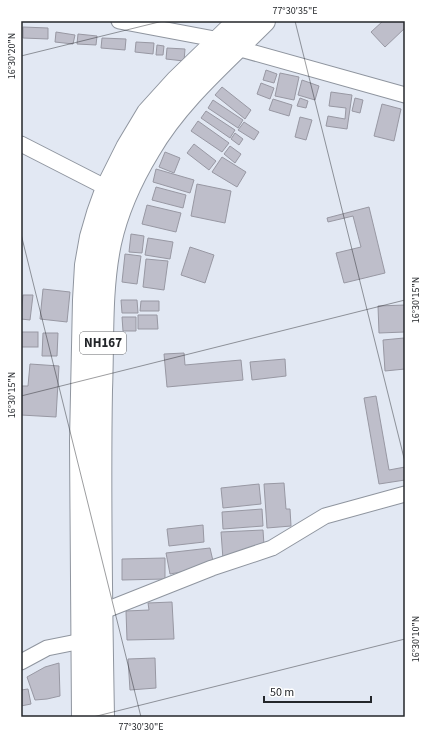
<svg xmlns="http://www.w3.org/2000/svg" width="426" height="738" font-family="'Source Sans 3',sans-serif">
<rect width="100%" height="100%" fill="#e2e8f3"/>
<g fill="#bebeca" stroke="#9898a3">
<path d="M 383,21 L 405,21 L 405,28 L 385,47 L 371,32 Z"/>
<path d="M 23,27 L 48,28 L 48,39 L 23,38 Z"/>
<path d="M 56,32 L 75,35 L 73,44 L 55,42 Z"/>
<path d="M 78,34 L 97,36 L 96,45 L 77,44 Z"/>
<path d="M 102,38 L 126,39 L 125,50 L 101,48 Z"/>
<path d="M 136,42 L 154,43 L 153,54 L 135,52 Z"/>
<path d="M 157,45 L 164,46 L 163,55 L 156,55 Z"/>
<path d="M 167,48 L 185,49 L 184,61 L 166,59 Z"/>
<path d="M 266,70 L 277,74 L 274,83 L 263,80 Z"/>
<path d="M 280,73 L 299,77 L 294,100 L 275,96 Z"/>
<path d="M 302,80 L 319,86 L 315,100 L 298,95 Z"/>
<path d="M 261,83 L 274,88 L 270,99 L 257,94 Z"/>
<path d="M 222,87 L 251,110 L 245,119 L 215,95 Z"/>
<path d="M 331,92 L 352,95 L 347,129 L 326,126 L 328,116 L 345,119 L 346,108 L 329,106 Z"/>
<path d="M 300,98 L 308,101 L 306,108 L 297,106 Z"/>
<path d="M 355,98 L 363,100 L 360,113 L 352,111 Z"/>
<path d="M 273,99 L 292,105 L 289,116 L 269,110 Z"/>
<path d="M 213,100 L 243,120 L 238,128 L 208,108 Z"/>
<path d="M 382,104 L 401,109 L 394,141 L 374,136 Z"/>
<path d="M 206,111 L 235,130 L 230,138 L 201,118 Z"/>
<path d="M 300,117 L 312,120 L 306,140 L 295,137 Z"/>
<path d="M 198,121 L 229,143 L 222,152 L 191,131 Z"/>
<path d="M 244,122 L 259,132 L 254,140 L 238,130 Z"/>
<path d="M 235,133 L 243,139 L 239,145 L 231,139 Z"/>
<path d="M 194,144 L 216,161 L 209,170 L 187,153 Z"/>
<path d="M 230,146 L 241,154 L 235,163 L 224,154 Z"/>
<path d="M 165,152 L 180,158 L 174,173 L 159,167 Z"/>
<path d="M 222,157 L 246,172 L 237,187 L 212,172 Z"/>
<path d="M 156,169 L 194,180 L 190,193 L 153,182 Z"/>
<path d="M 197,184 L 231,191 L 225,223 L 191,216 Z"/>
<path d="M 156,187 L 186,195 L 183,208 L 152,200 Z"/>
<path d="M 147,205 L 181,213 L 176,232 L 142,224 Z"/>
<path d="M 369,207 L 385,273 L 344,283 L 336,253 L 361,247 L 353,216 L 328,222 L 327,218 Z"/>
<path d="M 131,234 L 144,236 L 142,253 L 129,252 Z"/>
<path d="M 148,238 L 173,242 L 170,259 L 145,255 Z"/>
<path d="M 190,247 L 214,255 L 205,283 L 181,275 Z"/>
<path d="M 125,254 L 141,256 L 137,284 L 122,282 Z"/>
<path d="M 146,259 L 168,261 L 164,290 L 143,287 Z"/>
<path d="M 43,289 L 70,292 L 67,322 L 40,319 Z"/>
<path d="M 23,295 L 33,295 L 30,320 L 21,319 Z"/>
<path d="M 121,300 L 137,300 L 138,313 L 122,313 Z"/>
<path d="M 141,301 L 159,301 L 159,311 L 140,311 Z"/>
<path d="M 405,305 L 405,332 L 379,333 L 378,306 Z"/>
<path d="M 138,315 L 157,315 L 158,329 L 138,329 Z"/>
<path d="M 122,317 L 136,317 L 136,331 L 123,331 Z"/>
<rect x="21" y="332" width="17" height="15"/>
<path d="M 43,333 L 58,333 L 57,356 L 42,356 Z"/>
<path d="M 404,338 L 405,369 L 385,371 L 383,340 Z"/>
<path d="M 184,353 L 185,365 L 241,360 L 243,380 L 167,387 L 164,354 Z"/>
<path d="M 285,359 L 286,376 L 252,380 L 250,362 Z"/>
<path d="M 30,364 L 59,366 L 56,417 L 21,415 L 21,386 L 28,386 Z"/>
<path d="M 376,396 L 389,470 L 405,467 L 405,480 L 379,484 L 364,398 Z"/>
<path d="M 284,483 L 286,509 L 290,509 L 291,526 L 267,528 L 264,484 Z"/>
<path d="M 259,484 L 261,504 L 223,508 L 221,488 Z"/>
<path d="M 262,509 L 263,526 L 223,529 L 222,512 Z"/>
<path d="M 203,525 L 204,542 L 169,546 L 167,529 Z"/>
<path d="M 263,530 L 264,545 L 223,559 L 221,532 Z"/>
<path d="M 210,548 L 213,561 L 192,570 L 170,574 L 166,553 Z"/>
<path d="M 165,558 L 165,579 L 122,580 L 122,559 Z"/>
<path d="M 172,602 L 174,639 L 127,640 L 126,611 L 149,610 L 148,603 Z"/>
<path d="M 155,658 L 156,688 L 130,690 L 128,659 Z"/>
<path d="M 59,663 L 60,696 L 47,699 L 35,700 L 27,677 L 45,667 Z"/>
<path d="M 28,689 L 31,704 L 21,706 L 21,690 Z"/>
</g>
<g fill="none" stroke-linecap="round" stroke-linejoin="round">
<g stroke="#8f959f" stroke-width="17">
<g id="minor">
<path d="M 119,21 L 220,40"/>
<path d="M 237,48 L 405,95"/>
<path d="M 21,144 L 107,188"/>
<path d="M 101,612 L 212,568 L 272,548 L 325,516 L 405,494"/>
<path d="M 21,662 L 47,648 L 82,641 L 90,641"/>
</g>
</g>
<g stroke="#8f959f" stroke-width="24">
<g id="highway">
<path d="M 83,717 L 81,441 L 84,300 L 86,265 L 91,237 L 98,213 L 107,188 L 127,148 L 148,113 L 177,81 L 239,21"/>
<path d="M 103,717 C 101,608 99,499 101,390 C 103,341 100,291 110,243 C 117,211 132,178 149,150 C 178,100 224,61 264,21"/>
</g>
</g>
<use href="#minor" stroke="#fff" stroke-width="15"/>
<use href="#highway" stroke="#fff" stroke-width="22"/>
</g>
<path fill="none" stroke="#23262a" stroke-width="1" stroke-opacity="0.45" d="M 295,21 L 405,462M 21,56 L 163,21M 21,234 L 141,717M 21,396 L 405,300M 93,717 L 405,639"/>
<g text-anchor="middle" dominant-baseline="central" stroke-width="3" stroke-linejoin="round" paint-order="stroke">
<rect fill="#fff" stroke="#65676a" stroke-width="1" x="80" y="332" width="46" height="22" rx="3"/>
<g font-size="13" font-weight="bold" fill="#23262a">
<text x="103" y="343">NH167</text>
</g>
</g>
<rect width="426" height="738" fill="none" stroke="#ffffff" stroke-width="44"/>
<path d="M264 696v6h107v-6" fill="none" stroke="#23262a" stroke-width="2"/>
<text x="270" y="696" font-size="12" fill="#23262a" stroke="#ffffff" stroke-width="3" paint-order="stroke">50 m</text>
<rect x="22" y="22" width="382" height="694" fill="none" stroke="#23262a" stroke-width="1.5"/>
<g font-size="10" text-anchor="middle" fill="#23262a">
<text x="295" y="14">77°30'35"E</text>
<text transform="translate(11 56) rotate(-90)" y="4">16°30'20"N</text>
<text transform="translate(415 300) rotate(-90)" y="4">16°30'15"N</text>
<text transform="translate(11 395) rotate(-90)" y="4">16°30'15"N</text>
<text transform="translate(415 639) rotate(-90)" y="4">16°30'10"N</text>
<text x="141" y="730">77°30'30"E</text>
</g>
</svg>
